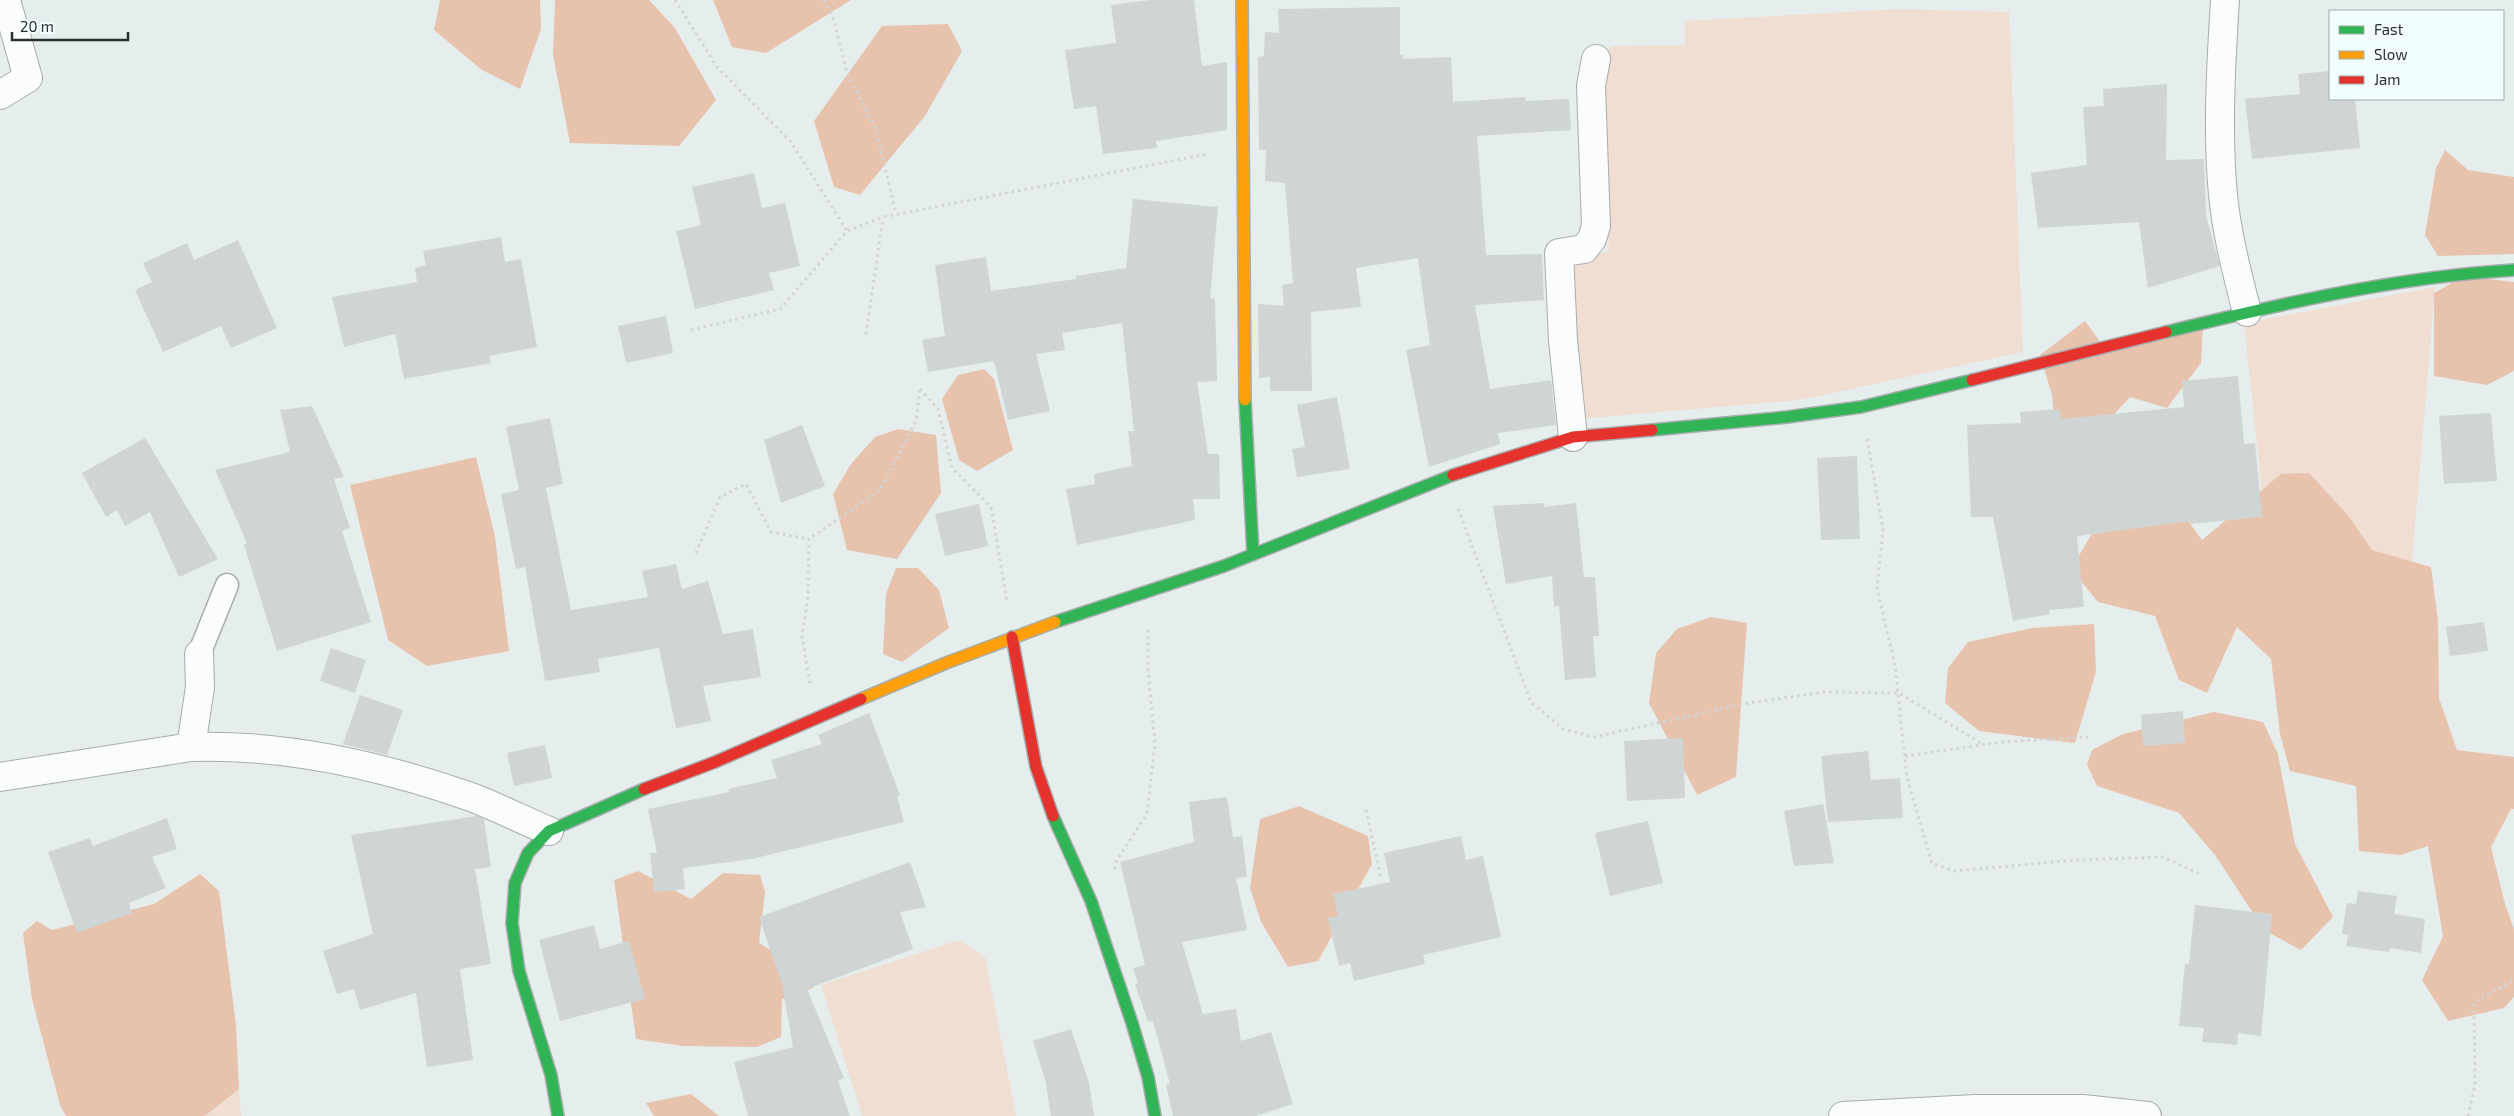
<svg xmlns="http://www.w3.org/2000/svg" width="2514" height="1116" font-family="'Exo 2',sans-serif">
<rect width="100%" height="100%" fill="#e6eeed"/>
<g fill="#f0ded2">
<path d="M 1899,9 L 2009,12 L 2023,352 L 1800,400 L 1579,419 L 1566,259 L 1609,252 L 1599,84 L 1610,46 L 1685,45 L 1685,21 Z"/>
<path d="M 2435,287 L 2412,561 L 2269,559 L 2244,323 Z"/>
<path d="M 959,940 L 985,957 L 1016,1116 L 862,1116 L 821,985 Z"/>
<path d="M 239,1089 L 241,1116 L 205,1116 Z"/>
</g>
<g fill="#e7c3ad">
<path d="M 440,0 L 540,0 L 541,29 L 520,89 L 482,70 L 434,30 Z"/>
<path d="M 555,0 L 649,0 L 675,28 L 716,100 L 679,146 L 570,143 L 553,55 Z"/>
<path d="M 713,0 L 851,0 L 766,53 L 732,47 Z"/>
<path d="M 948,24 L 962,51 L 925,116 L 860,195 L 834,187 L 814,121 L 882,26 Z"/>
<path d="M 2445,150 L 2468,170 L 2514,177 L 2514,254 L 2438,256 L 2425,235 L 2436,168 Z"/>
<path d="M 2464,276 L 2514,282 L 2514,371 L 2487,385 L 2434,376 L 2434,293 Z"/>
<path d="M 2085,321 L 2108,353 L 2203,327 L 2201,363 L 2167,408 L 2130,397 L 2085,446 L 2058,452 L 2052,395 L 2040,355 Z"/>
<path d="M 984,369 L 994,379 L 1013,450 L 977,471 L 959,460 L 942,399 L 958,375 Z"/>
<path d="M 898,429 L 936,435 L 941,493 L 897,559 L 847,550 L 833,494 L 851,464 L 875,437 Z"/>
<path d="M 476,457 L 495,537 L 509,651 L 427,666 L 388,640 L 350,485 Z"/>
<path d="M 2309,473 L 2347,514 L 2372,550 L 2431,567 L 2438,620 L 2439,698 L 2457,750 L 2514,757 L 2514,809 L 2511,809 L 2491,847 L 2505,904 L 2514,929 L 2514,997 L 2504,1008 L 2448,1021 L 2422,980 L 2443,936 L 2428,846 L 2400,855 L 2359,851 L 2356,786 L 2290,771 L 2280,734 L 2271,659 L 2237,627 L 2207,693 L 2179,680 L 2155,616 L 2098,602 L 2071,569 L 2093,532 L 2178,507 L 2202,540 L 2281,474 Z"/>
<path d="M 896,568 L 918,568 L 939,590 L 949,628 L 902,662 L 883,654 L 886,594 Z"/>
<path d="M 1711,617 L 1747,623 L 1736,777 L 1697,795 L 1649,703 L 1656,653 L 1677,629 Z"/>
<path d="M 2094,624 L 2096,672 L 2075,743 L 1979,731 L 1945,703 L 1948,668 L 1968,642 L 2032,628 Z"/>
<path d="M 2214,712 L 2263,722 L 2278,754 L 2295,844 L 2333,917 L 2301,950 L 2264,930 L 2215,855 L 2179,813 L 2097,786 L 2087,765 L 2092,750 L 2123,734 Z"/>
<path d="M 1299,806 L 1368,836 L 1372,864 L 1318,961 L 1288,967 L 1261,922 L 1250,888 L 1260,819 Z"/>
<path d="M 638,871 L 691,899 L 723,873 L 760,875 L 765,892 L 759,943 L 809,973 L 813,988 L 782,999 L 781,1037 L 757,1047 L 683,1046 L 636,1039 L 614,880 Z"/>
<path d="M 200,874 L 219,891 L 236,1025 L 239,1089 L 205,1116 L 66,1116 L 60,1105 L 32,999 L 23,933 L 37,921 L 52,930 L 154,904 Z"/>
<path d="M 691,1094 L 719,1116 L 654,1116 L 646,1103 Z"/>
</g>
<g fill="#ced5d4">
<path d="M 1151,0 L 1194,0 L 1202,66 L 1227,62 L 1227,130 L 1156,141 L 1157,148 L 1103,154 L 1096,106 L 1074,109 L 1065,50 L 1116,43 L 1111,5 Z"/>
<path d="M 1400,7 L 1400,55 L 1403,55 L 1403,59 L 1451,57 L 1453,102 L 1525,97 L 1525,101 L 1569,99 L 1571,130 L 1477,136 L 1486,255 L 1542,254 L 1544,300 L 1475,305 L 1490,389 L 1551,380 L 1556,425 L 1498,433 L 1500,444 L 1429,467 L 1406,350 L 1430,345 L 1418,258 L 1356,268 L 1361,307 L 1311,312 L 1312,391 L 1270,391 L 1270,377 L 1259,378 L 1258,304 L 1284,306 L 1282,285 L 1293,283 L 1285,183 L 1265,181 L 1266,150 L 1259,150 L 1258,57 L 1264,56 L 1265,32 L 1279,33 L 1278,9 Z"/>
<path d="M 2330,71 L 2330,99 L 2355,99 L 2360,148 L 2252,159 L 2245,99 L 2300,94 L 2298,74 Z"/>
<path d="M 2167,84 L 2166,160 L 2204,159 L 2206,216 L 2220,266 L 2148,288 L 2139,222 L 2038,228 L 2031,173 L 2087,165 L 2083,107 L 2104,106 L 2103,89 Z"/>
<path d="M 754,173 L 762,208 L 785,203 L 800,266 L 769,273 L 774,290 L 695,309 L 676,231 L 701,225 L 692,187 Z"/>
<path d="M 1133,199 L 1218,207 L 1210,298 L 1215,299 L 1217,381 L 1197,382 L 1208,454 L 1219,454 L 1220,499 L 1193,499 L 1195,520 L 1077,545 L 1066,489 L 1095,484 L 1094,474 L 1132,466 L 1128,431 L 1134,431 L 1122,323 L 1062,333 L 1065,350 L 1036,354 L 1050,411 L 1008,420 L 994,361 L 928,372 L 922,340 L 945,336 L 935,265 L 986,257 L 991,291 L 1076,279 L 1076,276 L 1126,268 Z"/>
<path d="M 501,237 L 505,262 L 521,259 L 537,347 L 489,356 L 491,363 L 404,379 L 395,334 L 344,347 L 332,297 L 417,282 L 415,268 L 426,265 L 423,251 Z"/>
<path d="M 238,240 L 277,328 L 231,348 L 221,326 L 163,352 L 135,290 L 152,282 L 143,263 L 187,243 L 194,260 Z"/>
<path d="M 666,316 L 673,353 L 626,363 L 618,326 Z"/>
<path d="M 2238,376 L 2244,444 L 2255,443 L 2262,517 L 2190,524 L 2190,521 L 2077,536 L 2084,607 L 2049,610 L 2050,614 L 2013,621 L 1993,517 L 1971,517 L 1967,425 L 2021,423 L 2020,412 L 2060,409 L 2061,419 L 2184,407 L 2182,381 Z"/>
<path d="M 1337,397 L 1350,469 L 1297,477 L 1292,449 L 1305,447 L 1297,405 Z"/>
<path d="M 312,406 L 344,477 L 334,479 L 350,528 L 342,531 L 371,622 L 277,651 L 244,545 L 247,543 L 215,470 L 290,452 L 280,410 Z"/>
<path d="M 2491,413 L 2497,481 L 2444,484 L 2439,416 Z"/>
<path d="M 550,418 L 563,484 L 546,488 L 571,610 L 648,597 L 642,571 L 676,564 L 682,589 L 708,581 L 723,634 L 753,629 L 761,677 L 703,686 L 711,721 L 676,728 L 659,648 L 598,659 L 600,672 L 545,681 L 525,567 L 516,569 L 501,494 L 519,490 L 506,427 Z"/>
<path d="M 802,425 L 825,486 L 781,503 L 764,440 Z"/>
<path d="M 145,438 L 218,559 L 179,577 L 150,512 L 125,526 L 117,510 L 106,517 L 82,473 Z"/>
<path d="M 1857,456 L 1860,539 L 1821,540 L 1817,458 Z"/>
<path d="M 1544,503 L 1544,507 L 1576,503 L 1584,577 L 1595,577 L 1599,636 L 1593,636 L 1596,677 L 1565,680 L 1559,606 L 1554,607 L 1552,576 L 1506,584 L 1493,506 Z"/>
<path d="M 979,504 L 988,546 L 945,556 L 935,514 Z"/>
<path d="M 2484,622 L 2488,651 L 2450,656 L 2446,627 Z"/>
<path d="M 331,648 L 366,660 L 355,693 L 320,681 Z"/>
<path d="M 360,695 L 403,710 L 387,755 L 343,744 Z"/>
<path d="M 2183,711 L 2185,743 L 2143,746 L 2141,715 Z"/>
<path d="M 869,713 L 900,795 L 897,796 L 904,822 L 752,859 L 683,868 L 685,889 L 654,892 L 650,853 L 657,853 L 648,809 L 729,792 L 728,789 L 777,778 L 771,760 L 822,744 L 818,735 Z"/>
<path d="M 1683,738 L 1685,798 L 1627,801 L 1624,741 Z"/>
<path d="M 545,745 L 552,778 L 514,786 L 507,753 Z"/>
<path d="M 1868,751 L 1871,780 L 1900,778 L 1903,818 L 1828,822 L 1821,756 Z"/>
<path d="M 1227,797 L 1233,837 L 1242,836 L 1247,877 L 1236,878 L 1247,930 L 1182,942 L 1203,1014 L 1236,1009 L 1241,1041 L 1271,1032 L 1293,1104 L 1255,1116 L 1173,1116 L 1166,1085 L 1170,1084 L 1153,1021 L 1148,1022 L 1135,984 L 1138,983 L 1133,968 L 1145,965 L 1120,862 L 1194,842 L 1189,802 Z"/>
<path d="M 1823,804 L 1834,863 L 1794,866 L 1784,811 Z"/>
<path d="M 477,816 L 484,819 L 491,867 L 475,869 L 491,964 L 460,969 L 473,1060 L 427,1067 L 416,993 L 360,1010 L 354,989 L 337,994 L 323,951 L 373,934 L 351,835 Z"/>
<path d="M 167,818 L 177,849 L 152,857 L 166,888 L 129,903 L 132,913 L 77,933 L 48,852 L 90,838 L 93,846 Z"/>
<path d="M 1648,821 L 1663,883 L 1610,896 L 1595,833 Z"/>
<path d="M 1461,836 L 1466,860 L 1483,856 L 1501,937 L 1423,955 L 1425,964 L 1354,981 L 1350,963 L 1339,966 L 1328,918 L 1338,916 L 1333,894 L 1390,882 L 1384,853 Z"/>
<path d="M 910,862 L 926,907 L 900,912 L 913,949 L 807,989 L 844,1078 L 838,1081 L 850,1116 L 748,1116 L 734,1062 L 793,1047 L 782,984 L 759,917 Z"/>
<path d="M 2358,891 L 2397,896 L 2394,914 L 2425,919 L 2421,953 L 2390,948 L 2389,952 L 2346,946 L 2348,935 L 2342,934 L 2347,903 L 2356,904 Z"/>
<path d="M 2195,905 L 2272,914 L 2261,1036 L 2238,1033 L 2237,1045 L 2202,1042 L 2204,1028 L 2179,1026 L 2185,964 L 2189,964 Z"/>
<path d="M 594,925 L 600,949 L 629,941 L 645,999 L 560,1021 L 539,940 Z"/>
<path d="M 1071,1029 L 1089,1083 L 1094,1116 L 1051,1116 L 1045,1079 L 1033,1041 Z"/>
</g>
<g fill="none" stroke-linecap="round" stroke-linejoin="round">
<g stroke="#a7adac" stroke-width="25">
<path id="lane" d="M 199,654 L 227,585"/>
</g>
<g stroke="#a7adac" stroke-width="30">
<g id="street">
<path d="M 2225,0 C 2221,64 2217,131 2223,195 C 2227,235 2237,273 2247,312"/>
<path d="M 0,95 L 28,78 L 6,0"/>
<path d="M 1573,437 L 1563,340 L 1559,253 L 1584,249 L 1592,239 L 1596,226 L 1591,86 L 1596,59"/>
<path d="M 199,654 L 200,687 L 191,747 C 286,744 379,765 468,796 C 496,806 522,820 549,831"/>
<path d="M 0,777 L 191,747"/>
<path d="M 1843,1116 L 1975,1109 L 2083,1109 L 2147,1116"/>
</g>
</g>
<g stroke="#a7adac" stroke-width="14">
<g id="fast">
<path d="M 2166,332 C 2280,304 2396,277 2514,270"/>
<path d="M 1245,400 L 1253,554"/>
<path d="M 1652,430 L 1787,417 L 1861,407 L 1972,380"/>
<path d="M 1055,622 L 1224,566 L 1453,475"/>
<path d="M 1053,816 L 1091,901 L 1132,1023 L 1148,1077 L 1155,1116"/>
<path d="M 558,1116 L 551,1075 L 519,971 L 512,923 L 515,883 L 528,853 L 549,831 L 644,789"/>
</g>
</g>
<g stroke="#a7adac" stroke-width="14">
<g id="slow">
<path d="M 1242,0 L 1245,400"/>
<path d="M 861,699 L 946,663 L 1055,622"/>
</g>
</g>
<g stroke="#a7adac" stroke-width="14">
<g id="jam">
<path d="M 1972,380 L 2166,332"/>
<path d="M 1453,475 L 1573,437 L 1652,430"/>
<path d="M 1012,637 L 1036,767 L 1053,816"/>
<path d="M 644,789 L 715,762 L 861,699"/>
</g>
</g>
<g stroke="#d2d4d4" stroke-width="3" stroke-dasharray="2.5 4" stroke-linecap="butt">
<path d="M 675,0 L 717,67 L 791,142 L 847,231"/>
<path d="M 824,0 L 833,17 L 847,73 L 876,129 L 896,214"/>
<path d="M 691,330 L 780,309 L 847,231 L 883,217 L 1208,154"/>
<path d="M 866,334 L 883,218"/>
<path d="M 920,389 L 938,409 L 952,468 L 991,507 L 1007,602"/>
<path d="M 1867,439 L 1883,529 L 1877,588 L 1895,665 L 1907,778 L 1932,863 L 1954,871 L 2076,860 L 2163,857 L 2200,874"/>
<path d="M 1458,509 L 1531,702 L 1563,729 L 1594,737 L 1749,703 L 1824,692 L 1899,693 L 1984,745"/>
<path d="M 696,553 L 720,497 L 746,484 L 771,532 L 809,539"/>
<path d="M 810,683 L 802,636 L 808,597 L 809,539 L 880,490 L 916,421 L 920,389"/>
<path d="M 1905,756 L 2002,742 L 2088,737"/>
<path d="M 1366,810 L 1381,878"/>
<path d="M 1114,869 L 1117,860 L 1147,814 L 1155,744 L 1148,670 L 1148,628"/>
<path d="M 2468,1116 L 2475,1085 L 2474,1002 L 2514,980"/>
</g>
<use href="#lane" stroke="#fbfcfc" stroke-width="22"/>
<use href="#street" stroke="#fbfcfc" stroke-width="28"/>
<use href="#fast" stroke="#30b455" stroke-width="11"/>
<use href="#slow" stroke="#ff9f0a" stroke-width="11"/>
<use href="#jam" stroke="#e5322d" stroke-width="11"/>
</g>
<rect x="2329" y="10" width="175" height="90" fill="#f1fefd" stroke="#a1acab"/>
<rect x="2339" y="26" width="25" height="8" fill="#30b455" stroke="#a1acab"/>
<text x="2374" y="35" font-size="15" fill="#2a3030">Fast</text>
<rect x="2339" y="51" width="25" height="8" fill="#ff9f0a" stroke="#a1acab"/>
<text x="2374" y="60" font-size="15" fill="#2a3030">Slow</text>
<rect x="2339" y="76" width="25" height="8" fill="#e5322d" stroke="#a1acab"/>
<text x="2374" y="85" font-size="15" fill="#2a3030">Jam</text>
<path d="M12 32v8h116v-8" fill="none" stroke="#2a3030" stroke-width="2.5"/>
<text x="20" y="32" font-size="15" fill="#2a3030" stroke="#f1fefd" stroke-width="4" paint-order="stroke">20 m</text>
</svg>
